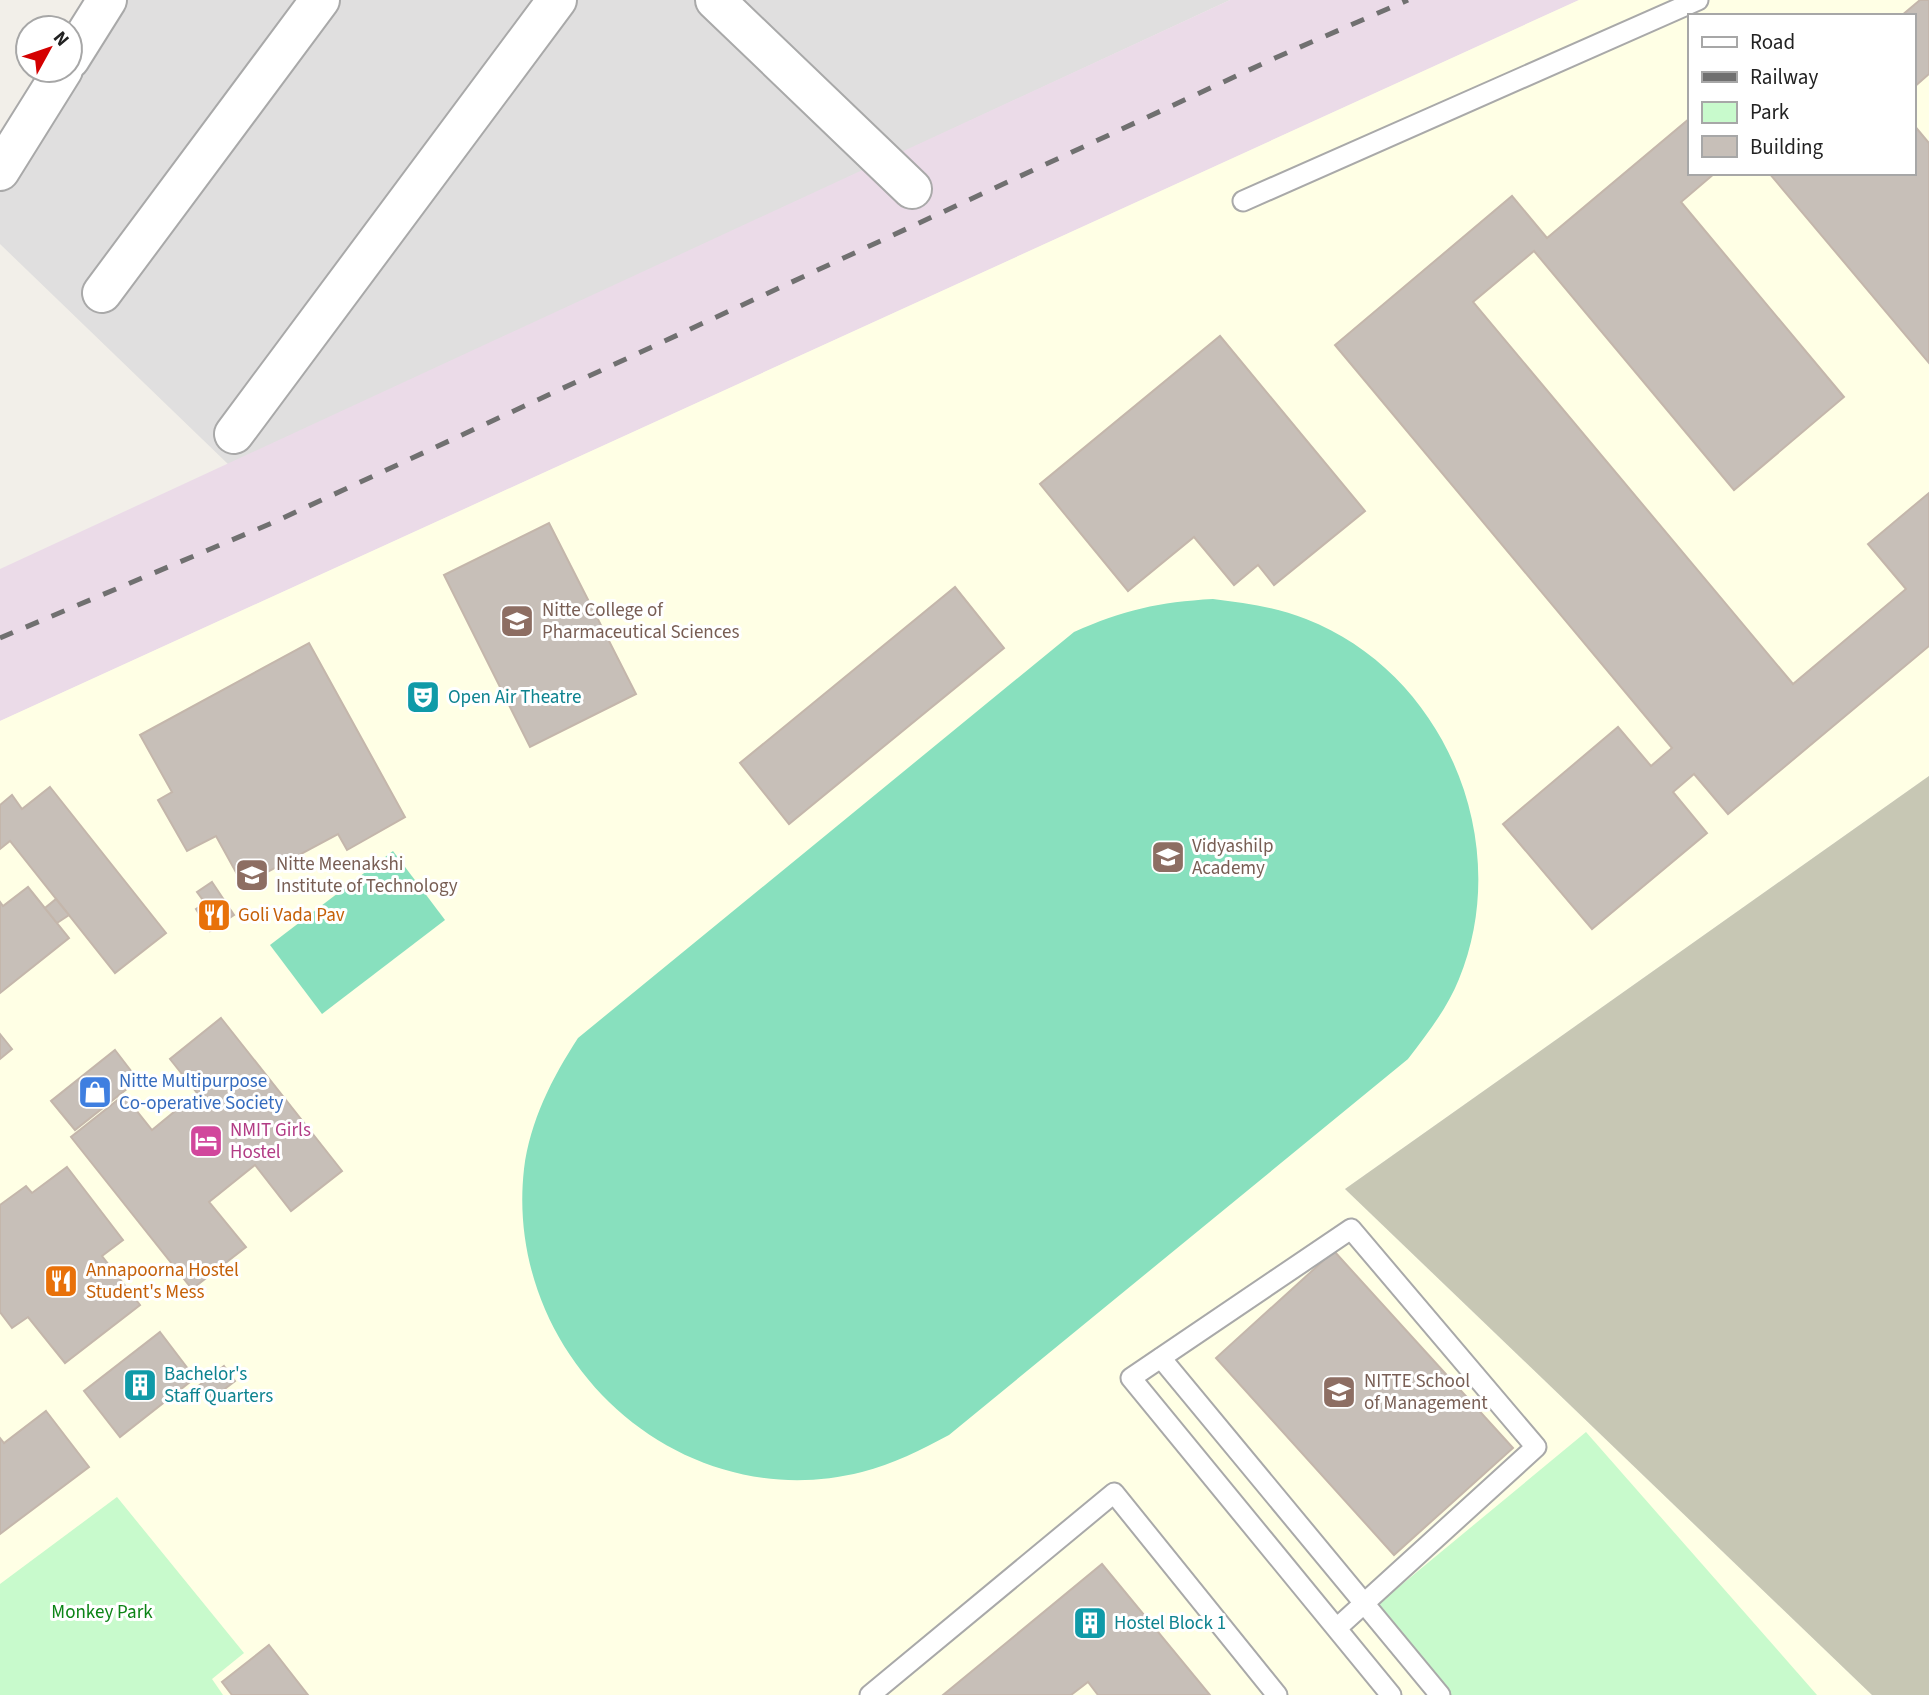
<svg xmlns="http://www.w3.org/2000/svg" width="1929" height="1695" font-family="'Source Sans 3',sans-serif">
<rect width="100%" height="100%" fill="#f2efe9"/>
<path fill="#e0dfdf" d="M 127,0 L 1230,0 L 229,465 L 0,244 L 0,191 Z"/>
<path fill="#ebdbe8" d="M 1230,0 L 1579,0 L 0,721 L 0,569 Z"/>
<path fill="#ffffe5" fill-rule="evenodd" d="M 1579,0 L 1929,0 L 1929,776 L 1345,1189 L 1872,1695 L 0,1695 L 0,721 ZM 1689,16 L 1913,16 L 1913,173 L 1689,173 Z"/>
<path fill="#c7c7b4" d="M 1929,776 L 1929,1695 L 1872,1695 L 1345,1189 Z"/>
<g fill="#c8facc">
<path d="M 1586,1432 L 1817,1695 L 1451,1695 L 1377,1605 Z"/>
<path d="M 117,1497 L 244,1653 L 212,1679 L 223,1695 L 0,1695 L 0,1584 Z"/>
</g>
<g fill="#88e0be">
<path d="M 1213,599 C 1245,603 1276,607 1306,619 C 1445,673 1515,842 1459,979 C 1447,1009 1427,1034 1408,1059 L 949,1435 C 921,1450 893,1464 862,1472 C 676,1519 503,1355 524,1169 C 530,1121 552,1078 578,1038 L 1074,632 C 1123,610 1159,602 1213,599 Z"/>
<path d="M 393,851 L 445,920 L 322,1014 L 270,945 Z"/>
</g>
<g fill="#c7bfb8" stroke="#c4b6ab" stroke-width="2">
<path d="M 1920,0 L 1929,0 L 1929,74 L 1913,88 L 1913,16 L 1901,16 Z"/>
<path d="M 1689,119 L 1689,173 L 1715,173 L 1681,202 L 1844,397 L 1734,490 L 1534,251 L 1473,302 L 1793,684 L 1906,589 L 1868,544 L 1929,493 L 1929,646 L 1728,814 L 1694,774 L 1673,792 L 1707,833 L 1592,929 L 1503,824 L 1618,727 L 1651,766 L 1672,748 L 1335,345 L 1512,196 L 1547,238 Z"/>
<path d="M 1913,124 L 1929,143 L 1929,363 L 1769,173 L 1913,173 Z"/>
<path d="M 1220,336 L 1365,511 L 1274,585 L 1258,565 L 1234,585 L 1194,537 L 1128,591 L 1040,484 Z"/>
<path d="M 549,523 L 636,694 L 530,747 L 444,575 Z"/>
<path d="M 955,587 L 1004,648 L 789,824 L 740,763 Z"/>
<path d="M 309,643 L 405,817 L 347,850 L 338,834 L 243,885 L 216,836 L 187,851 L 158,800 L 172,792 L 140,735 Z"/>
<path d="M 50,787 L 166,933 L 115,973 L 10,841 L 0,849 L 0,805 L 12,795 L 22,809 Z"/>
<path d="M 212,882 L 234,915 L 210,931 L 196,909 L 205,903 L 197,892 Z"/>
<path d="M 28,887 L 69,938 L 0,993 L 0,902 L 3,906 Z"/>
<path d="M 56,899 L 69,915 L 57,923 L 45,908 Z"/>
<path d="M 221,1018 L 342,1171 L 291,1211 L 255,1165 L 209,1202 L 246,1247 L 192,1289 L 71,1137 L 124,1095 L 152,1130 L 197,1093 L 170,1059 Z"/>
<path d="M 0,1034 L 12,1049 L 0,1059 Z"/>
<path d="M 115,1050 L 138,1080 L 75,1130 L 51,1101 Z"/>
<path d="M 67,1167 L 123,1240 L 102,1256 L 140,1305 L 65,1363 L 28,1317 L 12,1328 L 0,1312 L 0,1205 L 26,1186 L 32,1193 Z"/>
<path d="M 1334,1251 L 1513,1448 L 1394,1555 L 1216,1358 Z"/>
<path d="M 160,1332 L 195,1378 L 120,1437 L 84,1391 Z"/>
<path d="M 224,1366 L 235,1381 L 208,1402 L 196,1388 Z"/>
<path d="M 46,1411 L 89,1467 L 0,1534 L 0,1438 L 4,1443 Z"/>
<path d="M 1102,1564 L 1210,1695 L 1098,1695 L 1088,1682 L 1071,1695 L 943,1695 Z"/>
<path d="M 269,1645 L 308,1695 L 232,1695 L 222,1682 Z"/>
</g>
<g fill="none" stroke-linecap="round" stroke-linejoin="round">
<g stroke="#a9a9a9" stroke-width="23">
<g id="service">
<path d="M 1243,201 L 1698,0"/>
<path d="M 1161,1358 L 1440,1695"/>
<path d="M 1337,1628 L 1536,1447 L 1351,1229 L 1131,1378 L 1391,1695"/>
<path d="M 870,1695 L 1114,1493 L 1277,1695"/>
</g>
</g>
<g stroke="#a9a9a9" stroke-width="42">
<g id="minor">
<path d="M 715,0 L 912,189"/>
<path d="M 70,59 L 107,0"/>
<path d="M 0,171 L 63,70"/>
<path d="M 102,293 L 320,0"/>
<path d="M 234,434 L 557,0"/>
</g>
</g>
<use href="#service" stroke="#fff" stroke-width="19"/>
<use href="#minor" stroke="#fff" stroke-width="38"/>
<path stroke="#707070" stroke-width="5" stroke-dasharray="14 14" stroke-linecap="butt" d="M 0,638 L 272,523 L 1275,58 L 1408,0"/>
</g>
<defs>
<g id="university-square" transform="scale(1.75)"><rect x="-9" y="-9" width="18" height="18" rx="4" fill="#8d6e63" stroke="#fff"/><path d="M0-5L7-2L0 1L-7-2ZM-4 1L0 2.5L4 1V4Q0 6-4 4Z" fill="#fff"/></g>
<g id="theatre-square" transform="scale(1.75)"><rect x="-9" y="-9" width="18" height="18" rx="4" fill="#0f9aa8" stroke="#fff"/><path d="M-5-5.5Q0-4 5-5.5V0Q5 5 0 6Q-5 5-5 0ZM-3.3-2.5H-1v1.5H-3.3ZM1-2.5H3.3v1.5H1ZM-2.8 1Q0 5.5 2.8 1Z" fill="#fff"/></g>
<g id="school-square" transform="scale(1.75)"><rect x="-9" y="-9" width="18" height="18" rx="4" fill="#8d6e63" stroke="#fff"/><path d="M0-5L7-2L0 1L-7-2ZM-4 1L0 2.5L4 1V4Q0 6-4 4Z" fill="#fff"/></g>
<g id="restaurant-square" transform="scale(1.75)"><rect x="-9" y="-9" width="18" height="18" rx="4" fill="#e8710a" stroke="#fff"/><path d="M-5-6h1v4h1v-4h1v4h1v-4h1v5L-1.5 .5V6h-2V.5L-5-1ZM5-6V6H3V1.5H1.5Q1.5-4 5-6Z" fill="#fff"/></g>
<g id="shop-square" transform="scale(1.75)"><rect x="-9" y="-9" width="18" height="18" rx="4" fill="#3f7fe0" stroke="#fff"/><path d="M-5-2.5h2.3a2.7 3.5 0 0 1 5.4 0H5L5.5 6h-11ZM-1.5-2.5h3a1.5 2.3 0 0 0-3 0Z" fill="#fff"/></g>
<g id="hotel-square" transform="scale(1.75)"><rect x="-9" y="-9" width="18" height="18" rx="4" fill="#d1479c" stroke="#fff"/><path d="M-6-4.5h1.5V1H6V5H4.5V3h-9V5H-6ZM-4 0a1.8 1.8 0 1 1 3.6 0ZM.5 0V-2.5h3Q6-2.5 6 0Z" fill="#fff"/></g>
<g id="building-square" transform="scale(1.75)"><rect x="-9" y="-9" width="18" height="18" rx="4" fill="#0f9aa8" stroke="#fff"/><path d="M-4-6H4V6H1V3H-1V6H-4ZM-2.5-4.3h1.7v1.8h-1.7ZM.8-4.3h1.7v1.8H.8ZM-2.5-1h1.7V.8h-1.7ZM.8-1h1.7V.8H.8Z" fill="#fff"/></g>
</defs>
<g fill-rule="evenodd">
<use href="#university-square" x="517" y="621"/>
<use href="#theatre-square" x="423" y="697"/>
<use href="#school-square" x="1168" y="857"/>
<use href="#university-square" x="252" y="875"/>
<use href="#restaurant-square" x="214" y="915"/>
<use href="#shop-square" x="95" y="1092"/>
<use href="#hotel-square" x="206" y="1141"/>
<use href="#restaurant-square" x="61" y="1281"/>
<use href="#building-square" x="140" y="1385"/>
<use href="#university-square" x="1339" y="1392"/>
<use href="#building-square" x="1090" y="1623"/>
</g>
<g text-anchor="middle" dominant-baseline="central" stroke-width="6" stroke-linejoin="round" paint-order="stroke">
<g font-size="19" fill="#785e54" stroke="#fff" text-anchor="start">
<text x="542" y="610">Nitte College of<tspan x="542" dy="22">Pharmaceutical Sciences</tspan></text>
<text x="1192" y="846">Vidyashilp<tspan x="1192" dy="22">Academy</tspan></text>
<text x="276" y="864">Nitte Meenakshi<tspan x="276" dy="22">Institute of Technology</tspan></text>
<text x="1364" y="1381">NITTE School<tspan x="1364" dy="22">of Management</tspan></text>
</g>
<g font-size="19" fill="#0d838f" stroke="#fff" text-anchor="start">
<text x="448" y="697">Open Air Theatre</text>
<text x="164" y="1374">Bachelor's<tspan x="164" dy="22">Staff Quarters</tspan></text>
<text x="1114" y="1623">Hostel Block 1</text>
</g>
<g font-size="19" fill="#c56008" stroke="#fff" text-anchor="start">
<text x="238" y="915">Goli Vada Pav</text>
<text x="86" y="1270">Annapoorna Hostel<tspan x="86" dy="22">Student's Mess</tspan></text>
</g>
<g font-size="19" fill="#366cbe" stroke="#fff" text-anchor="start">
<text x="119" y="1081">Nitte Multipurpose<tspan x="119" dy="22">Co-operative Society</tspan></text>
</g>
<g font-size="19" fill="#b23c85" stroke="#fff" text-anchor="start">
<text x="230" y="1130">NMIT Girls<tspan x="230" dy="22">Hostel</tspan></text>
</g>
<g font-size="19" fill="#0c8416" stroke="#fff">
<text x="102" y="1612">Monkey Park</text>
</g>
</g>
<rect x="1688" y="14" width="228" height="161" fill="#ffffff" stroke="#a7a7a7" stroke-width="2"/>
<rect x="1702" y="37" width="35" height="10" fill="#ffffff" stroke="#a7a7a7" stroke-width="2"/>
<text x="1750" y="49" font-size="21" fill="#222222">Road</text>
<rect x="1702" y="72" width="35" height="10" fill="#707070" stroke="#a7a7a7" stroke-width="2"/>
<text x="1750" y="84" font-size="21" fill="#222222">Railway</text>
<rect x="1702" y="102" width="35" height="21" fill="#c8facc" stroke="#a7a7a7" stroke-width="2"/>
<text x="1750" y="119" font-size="21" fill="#222222">Park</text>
<rect x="1702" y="136" width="35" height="21" fill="#c7bfb8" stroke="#a7a7a7" stroke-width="2"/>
<text x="1750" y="154" font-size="21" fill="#222222">Building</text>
<g transform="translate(49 49) rotate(50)"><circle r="33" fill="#ffffff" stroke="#a7a7a7" stroke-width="2"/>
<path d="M0-5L12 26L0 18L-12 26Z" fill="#d40000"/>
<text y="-10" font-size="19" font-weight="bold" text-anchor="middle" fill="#222222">N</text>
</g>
</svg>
